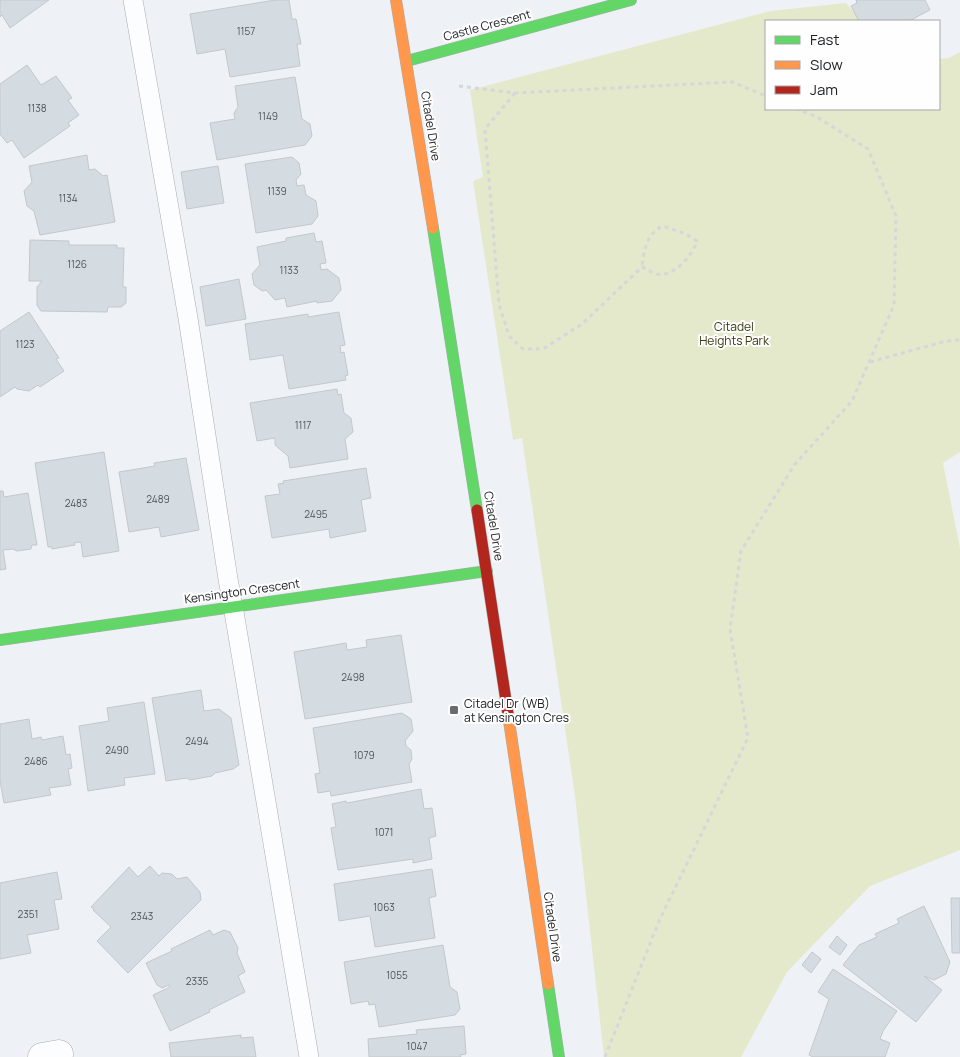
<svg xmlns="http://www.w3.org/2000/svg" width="960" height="1057" font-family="Manrope,sans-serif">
<rect width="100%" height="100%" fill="#eef2f6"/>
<path fill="#e4e9cb" d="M 846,3 L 861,21 L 766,21 L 766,109 L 939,109 L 939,59 L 949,58 L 960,52 L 960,452 L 943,463 L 960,548 L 960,850 L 870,886 L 787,972 L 741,1057 L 604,1057 L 575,796 L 522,438 L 513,440 L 473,181 L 483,177 L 470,90 L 771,11 Z"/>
<g fill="#d4dce2" stroke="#c4c7ca">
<path d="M 0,0 L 49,0 L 10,28 L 2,15 L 0,17 Z"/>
<path d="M 275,0 L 289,0 L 292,19 L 296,19 L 301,44 L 297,44 L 300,66 L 230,77 L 225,49 L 197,54 L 190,14 Z"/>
<path d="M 856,0 L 925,0 L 930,10 L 909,21 L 859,21 L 851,6 L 857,3 Z"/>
<path d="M 27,65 L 41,85 L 56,76 L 72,98 L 68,100 L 79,115 L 68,123 L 70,126 L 24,158 L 12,140 L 7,143 L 0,134 L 0,84 Z"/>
<path d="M 295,77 L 302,119 L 310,124 L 312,136 L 305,145 L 217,160 L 210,123 L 235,119 L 234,113 L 238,107 L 235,86 Z"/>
<path d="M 87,155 L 89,170 L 95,169 L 103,176 L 107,175 L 115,222 L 40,235 L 34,211 L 27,206 L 24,191 L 32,182 L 29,166 Z"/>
<path d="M 292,157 L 299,163 L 301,174 L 296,180 L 297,186 L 304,185 L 306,195 L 316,201 L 318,216 L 312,224 L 256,233 L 245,164 Z"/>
<path d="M 218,166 L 224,203 L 187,209 L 181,172 Z"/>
<path d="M 314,233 L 316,242 L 322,241 L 326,263 L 320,264 L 321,270 L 327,269 L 339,278 L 341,290 L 332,301 L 317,303 L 317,301 L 287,307 L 285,298 L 275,300 L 266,290 L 262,291 L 254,285 L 252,274 L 260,265 L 257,247 L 286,241 L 286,238 Z"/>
<path d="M 30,240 L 69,241 L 69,245 L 117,245 L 117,248 L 124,248 L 123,283 L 123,287 L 126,287 L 126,303 L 121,307 L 108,307 L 107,312 L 41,311 L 37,305 L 37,287 L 42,281 L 29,281 Z"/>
<path d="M 239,279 L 246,319 L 206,326 L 200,287 Z"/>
<path d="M 29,312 L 59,358 L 56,359 L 64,371 L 40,387 L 38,385 L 29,391 L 17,389 L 15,387 L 0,397 L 0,331 Z"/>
<path d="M 339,312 L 345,345 L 340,346 L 341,353 L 344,352 L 348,375 L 345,376 L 346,380 L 289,389 L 283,355 L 250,360 L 245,324 L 308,314 L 308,317 Z"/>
<path d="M 337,389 L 338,395 L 341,394 L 344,413 L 351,418 L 353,432 L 345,439 L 348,459 L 290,468 L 288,456 L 275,445 L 275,438 L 257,441 L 250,403 Z"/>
<path d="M 104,452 L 119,551 L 83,557 L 81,542 L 74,543 L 75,545 L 52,549 L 52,547 L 48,547 L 35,463 Z"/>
<path d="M 186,458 L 199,530 L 161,537 L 159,527 L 129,532 L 119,472 L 155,466 L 154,463 Z"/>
<path d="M 366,468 L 371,498 L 361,500 L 366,531 L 330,538 L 329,529 L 272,538 L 265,496 L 280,494 L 278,484 L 284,483 L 283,481 Z"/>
<path d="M 0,491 L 3,491 L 4,497 L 28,493 L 37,545 L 32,545 L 31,549 L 17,551 L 13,549 L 3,550 L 6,569 L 0,570 Z"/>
<path d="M 401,635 L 412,702 L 305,719 L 294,652 L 346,643 L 347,650 L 367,647 L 366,640 Z"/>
<path d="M 201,690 L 204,711 L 219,709 L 231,718 L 239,765 L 233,769 L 215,773 L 212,776 L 190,780 L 187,778 L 166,781 L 152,698 Z"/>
<path d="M 144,702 L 155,774 L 124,778 L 125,785 L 88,791 L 79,726 L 109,721 L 107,708 Z"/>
<path d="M 402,713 L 411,719 L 413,731 L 405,741 L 406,746 L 411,750 L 412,759 L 409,764 L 412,782 L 331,796 L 330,791 L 318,793 L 315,774 L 320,773 L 313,728 Z"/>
<path d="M 29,719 L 32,739 L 41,737 L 42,740 L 63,736 L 66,755 L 70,754 L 72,768 L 68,769 L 71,785 L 49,788 L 51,795 L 4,803 L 0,781 L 0,724 Z"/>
<path d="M 421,789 L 424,809 L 432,808 L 436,836 L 429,838 L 432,859 L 413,863 L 413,859 L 338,870 L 331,828 L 336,827 L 332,804 L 346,801 L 347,803 Z"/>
<path d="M 150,866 L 159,876 L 162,873 L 172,874 L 177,879 L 187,877 L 200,892 L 201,900 L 128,973 L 97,941 L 111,927 L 93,910 L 94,909 L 91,907 L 129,867 L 138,877 Z"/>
<path d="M 432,869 L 436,896 L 429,898 L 435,938 L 375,947 L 370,916 L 339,921 L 334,884 Z"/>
<path d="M 57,872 L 62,899 L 54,900 L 59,929 L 27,935 L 31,953 L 0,959 L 0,883 Z"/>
<path d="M 951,898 L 960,898 L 960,953 L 952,953 Z"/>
<path d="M 924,906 L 950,962 L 946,974 L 934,980 L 924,976 L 942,990 L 916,1022 L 843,965 L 859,945 L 877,937 L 875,934 L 899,923 L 897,919 Z"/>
<path d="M 210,930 L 213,935 L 224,930 L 230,932 L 238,948 L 237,953 L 245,972 L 238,976 L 245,992 L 209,1010 L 210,1012 L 170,1031 L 153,995 L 170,987 L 169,985 L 162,988 L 157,985 L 146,963 L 172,951 L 171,949 Z"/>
<path d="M 837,936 L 847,945 L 840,955 L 829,947 Z"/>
<path d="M 443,945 L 450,987 L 457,992 L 460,1009 L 455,1015 L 379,1027 L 375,1004 L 369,1005 L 368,1001 L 351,1004 L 344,962 Z"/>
<path d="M 812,952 L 821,959 L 811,973 L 802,965 Z"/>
<path d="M 833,969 L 897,1011 L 883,1031 L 880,1039 L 890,1043 L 885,1057 L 813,1057 L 809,1055 L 829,999 L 818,992 Z"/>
<path d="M 464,1026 L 466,1054 L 460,1055 L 461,1057 L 369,1057 L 368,1039 L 417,1034 L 416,1030 Z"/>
<path d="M 241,1035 L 241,1038 L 253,1037 L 256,1057 L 171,1057 L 169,1043 Z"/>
</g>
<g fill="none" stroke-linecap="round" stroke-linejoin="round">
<g stroke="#aaadb0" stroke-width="20">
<path id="lane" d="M 133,0 L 188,318 L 228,579 L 233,606 L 309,1057"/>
</g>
<g stroke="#aaadb0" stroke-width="29">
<path id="street" d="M 42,1057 L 59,1054"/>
</g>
<g stroke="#aaadb0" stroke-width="12">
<g id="fast">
<path d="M 407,61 L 631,0"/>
<path d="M 433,228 L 477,510"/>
<path d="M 0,640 L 487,571"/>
<path d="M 548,984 L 559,1057"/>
</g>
</g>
<g stroke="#aaadb0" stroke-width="12">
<g id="slow">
<path d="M 396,0 L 433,228"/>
<path d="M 508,714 L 548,984"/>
</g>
</g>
<g stroke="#aaadb0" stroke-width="12">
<path id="jam" d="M 477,510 L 508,714"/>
</g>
<g stroke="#d5d7d8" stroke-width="3" stroke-dasharray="4 4" stroke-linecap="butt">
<path d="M 459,86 L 515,93 L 732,82 L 766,96"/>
<path d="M 515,93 L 485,129 L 499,304 L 509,336 L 523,349 L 543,349 L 582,324 L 642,267 C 647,269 652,273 657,274 C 673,278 693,255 697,241 L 686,234 L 663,226 C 646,234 644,250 642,267"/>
<path d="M 870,362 L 946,341 L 960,340"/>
<path d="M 605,1057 L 659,921 L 748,738 L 730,629 L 741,551 L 795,464 L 852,401 L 894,305 L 896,216 L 868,149 L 817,117 L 797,109"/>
</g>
<use href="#lane" stroke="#fcfdfe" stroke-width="19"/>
<use href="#street" stroke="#fcfdfe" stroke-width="28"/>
<use href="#fast" stroke="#63d668" stroke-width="11"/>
<use href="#slow" stroke="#ff974d" stroke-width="11"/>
<use href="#jam" stroke="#b3261e" stroke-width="11"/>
</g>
<rect fill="#686b6f" stroke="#fefefe" stroke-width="2" x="449" y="705" width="10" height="10" rx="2.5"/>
<g text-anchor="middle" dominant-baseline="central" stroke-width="4" stroke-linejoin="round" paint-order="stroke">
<g font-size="10" fill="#505458">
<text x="246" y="31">1157</text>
<text x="37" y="108">1138</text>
<text x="268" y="116">1149</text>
<text x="277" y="191">1139</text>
<text x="68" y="198">1134</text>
<text x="77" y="264">1126</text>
<text x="289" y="270">1133</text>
<text x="25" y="344">1123</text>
<text x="303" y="425">1117</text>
<text x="158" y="499">2489</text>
<text x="76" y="503">2483</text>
<text x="316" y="514">2495</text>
<text x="353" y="677">2498</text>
<text x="197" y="741">2494</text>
<text x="117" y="750">2490</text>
<text x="364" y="755">1079</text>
<text x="36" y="761">2486</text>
<text x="384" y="832">1071</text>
<text x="384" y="907">1063</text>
<text x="28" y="914">2351</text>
<text x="142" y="916">2343</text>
<text x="397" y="975">1055</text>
<text x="197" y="981">2335</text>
<text x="417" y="1046">1047</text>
</g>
<g font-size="12" fill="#202326" stroke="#fefefe">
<text transform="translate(487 25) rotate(-15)">Castle Crescent</text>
<text transform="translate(431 126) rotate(81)">Citadel Drive</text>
<text transform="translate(494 526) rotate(81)">Citadel Drive</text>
<text transform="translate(242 591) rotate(-8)">Kensington Crescent</text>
<text transform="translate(553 927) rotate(82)">Citadel Drive</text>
</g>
<g font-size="12" fill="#383b0c" stroke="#fefefe">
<text x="734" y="326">Citadel<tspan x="734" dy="14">Heights Park</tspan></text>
</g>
<g font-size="12" fill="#202326" stroke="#fefefe" text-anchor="start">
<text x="464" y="703">Citadel Dr (WB)<tspan x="464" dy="14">at Kensington Cres</tspan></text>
</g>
</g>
<rect x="765" y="20" width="175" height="90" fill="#fefefe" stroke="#a5a6a8"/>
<rect x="775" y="36" width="25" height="8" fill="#63d668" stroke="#a5a6a8"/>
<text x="810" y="45" font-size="15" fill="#202326">Fast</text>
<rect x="775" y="61" width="25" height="8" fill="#ff974d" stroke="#a5a6a8"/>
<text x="810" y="70" font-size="15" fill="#202326">Slow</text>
<rect x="775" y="86" width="25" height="8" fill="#b3261e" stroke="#a5a6a8"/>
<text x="810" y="95" font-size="15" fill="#202326">Jam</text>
</svg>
